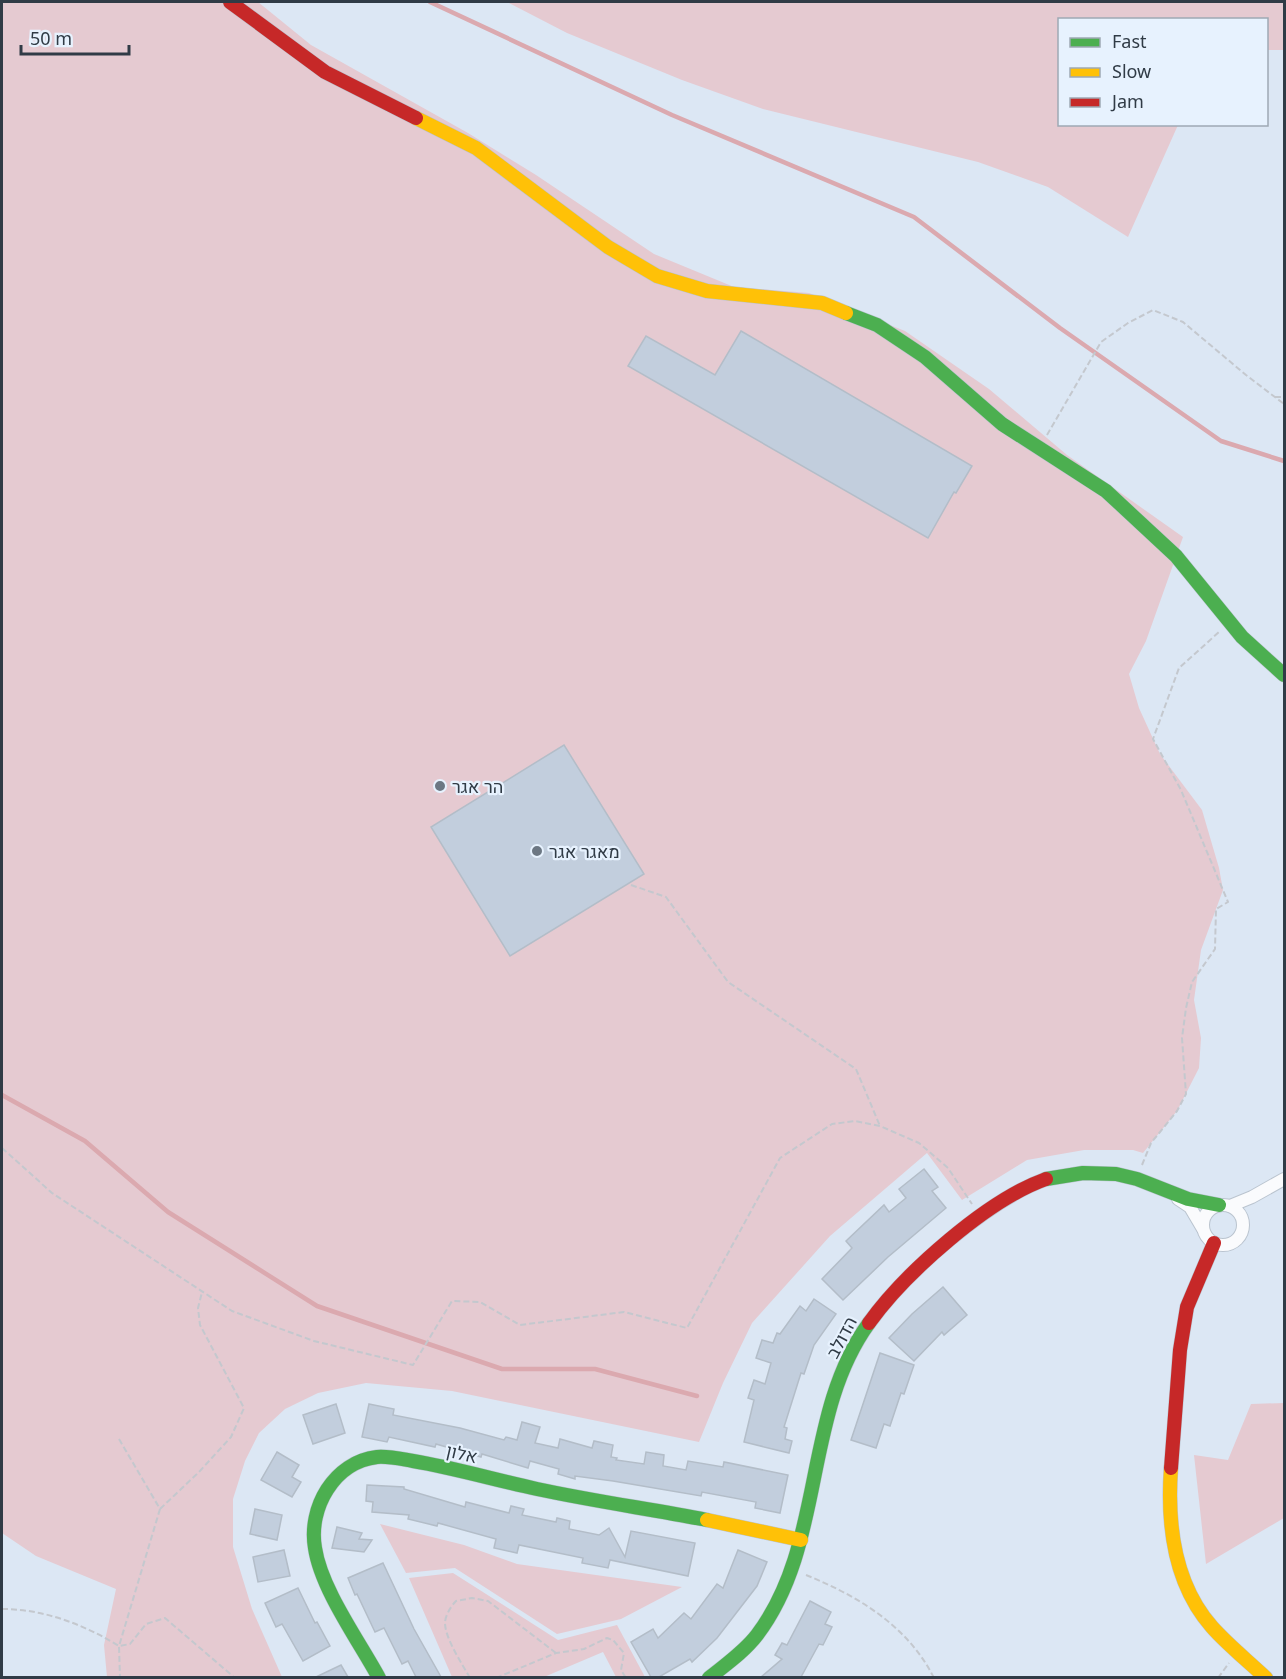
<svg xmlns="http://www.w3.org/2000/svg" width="1286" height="1679" font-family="'Noto Sans',Heebo,sans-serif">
<rect width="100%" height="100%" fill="#dce7f4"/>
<g fill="#e5cad1">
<path d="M 2,2 L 258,2 L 311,45 L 468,133 L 536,175 L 654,254 L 734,287 L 809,293 L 905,331 L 989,389 L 1067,455 L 1183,537 L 1146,641 L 1129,674 L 1139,708 L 1160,754 L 1202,810 L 1219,868 L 1223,890 L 1201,950 L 1194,1000 L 1201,1038 L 1199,1068 L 1177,1111 L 1143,1153 L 1133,1150 L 1084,1150 L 1027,1160 L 962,1200 L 927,1153 L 830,1236 L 752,1323 L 723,1383 L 699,1442 L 452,1391 L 366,1383 L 318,1393 L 285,1409 L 259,1433 L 245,1461 L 233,1499 L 233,1547 L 252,1609 L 282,1677 L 107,1677 L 104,1645 L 116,1589 L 36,1556 L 2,1533 Z"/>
<path d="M 507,2 L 1284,2 L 1284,50 L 1267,50 L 1266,20 L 1060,20 L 1060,124 L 1178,125 L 1128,237 L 1048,187 L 978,162 L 763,109 L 682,80 L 567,33 Z"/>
<path d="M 1284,1403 L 1284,1518 L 1206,1564 L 1194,1455 L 1228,1460 L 1251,1404 Z"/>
<path d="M 380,1524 L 464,1545 L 517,1564 L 682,1587 L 621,1619 L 557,1634 L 455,1568 L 406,1573 Z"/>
<path d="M 453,1573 L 558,1640 L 617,1625 L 645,1677 L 616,1677 L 603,1652 L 544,1677 L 452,1677 L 409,1578 Z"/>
</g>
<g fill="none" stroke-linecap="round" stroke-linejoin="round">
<g stroke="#dba9af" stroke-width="4.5">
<path d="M 430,2 L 672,115 L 914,217 L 1060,328 L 1221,441 L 1284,461"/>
<path d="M 2,1095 L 85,1141 L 168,1212 L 317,1306 L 502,1369 L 595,1369 L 697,1396"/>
</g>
</g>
<g fill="#c2cedd" stroke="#b3bdc8" stroke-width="1.5">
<path d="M 741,331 L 972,466 L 956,493 L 954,492 L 928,538 L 628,366 L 646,336 L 715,375 Z"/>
<path d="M 564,745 L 644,874 L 510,956 L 431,827 Z"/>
<path d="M 924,1169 L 938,1187 L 932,1191 L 946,1208 L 888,1257 L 843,1300 L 822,1279 L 852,1248 L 846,1241 L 884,1205 L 889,1212 L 906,1198 L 899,1189 Z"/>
<path d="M 943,1287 L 967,1315 L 944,1335 L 942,1332 L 914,1361 L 889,1338 L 912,1314 Z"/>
<path d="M 814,1299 L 836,1314 L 814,1345 L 804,1374 L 801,1373 L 784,1427 L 787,1428 L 785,1439 L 792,1441 L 789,1453 L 744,1442 L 754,1400 L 748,1398 L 754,1380 L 765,1384 L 771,1363 L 756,1358 L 762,1340 L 773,1343 L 777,1333 L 780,1334 L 800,1306 L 806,1311 Z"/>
<path d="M 880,1353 L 914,1365 L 904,1394 L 901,1393 L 890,1426 L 884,1424 L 876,1448 L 851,1440 Z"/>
<path d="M 336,1404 L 345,1433 L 313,1444 L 303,1415 Z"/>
<path d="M 369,1404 L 394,1409 L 393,1415 L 460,1428 L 504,1440 L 506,1437 L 517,1440 L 522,1422 L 540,1427 L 535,1443 L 558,1448 L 560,1439 L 592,1448 L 594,1441 L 613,1445 L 611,1457 L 617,1458 L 616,1460 L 644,1464 L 646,1452 L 664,1455 L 663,1466 L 686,1470 L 688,1461 L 723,1467 L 724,1462 L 788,1475 L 780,1513 L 755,1508 L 756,1502 L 702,1492 L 701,1496 L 613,1481 L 575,1476 L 575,1479 L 558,1474 L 559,1469 L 530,1461 L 528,1468 L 482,1454 L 481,1457 L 436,1444 L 435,1447 L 389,1437 L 387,1442 L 362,1437 Z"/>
<path d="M 277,1452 L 299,1465 L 292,1477 L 301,1482 L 292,1497 L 261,1480 Z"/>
<path d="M 367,1485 L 404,1487 L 404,1489 L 465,1507 L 466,1502 L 509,1513 L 511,1506 L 524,1509 L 522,1515 L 556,1522 L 557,1518 L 570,1521 L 569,1529 L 599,1535 L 609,1528 L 625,1557 L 631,1531 L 695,1543 L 688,1576 L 610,1560 L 608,1568 L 582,1563 L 583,1558 L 519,1545 L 517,1553 L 494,1548 L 496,1539 L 438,1523 L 437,1526 L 408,1519 L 409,1515 L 372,1512 L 373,1502 L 366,1501 Z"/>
<path d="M 255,1509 L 282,1515 L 277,1540 L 250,1534 Z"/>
<path d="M 337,1527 L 362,1533 L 359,1539 L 372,1540 L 364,1552 L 332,1548 Z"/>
<path d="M 284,1550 L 290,1576 L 258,1582 L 253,1557 Z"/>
<path d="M 738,1550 L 767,1562 L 757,1586 L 717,1638 L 692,1662 L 690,1659 L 659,1677 L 651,1677 L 631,1642 L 653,1629 L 658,1638 L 684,1613 L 691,1619 L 717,1584 L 723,1588 Z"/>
<path d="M 383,1563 L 414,1629 L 441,1677 L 416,1677 L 408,1661 L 402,1664 L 384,1628 L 375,1632 L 357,1594 L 355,1595 L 348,1578 Z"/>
<path d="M 298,1588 L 315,1623 L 317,1622 L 330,1646 L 303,1661 L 282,1624 L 276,1627 L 265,1603 Z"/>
<path d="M 810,1601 L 831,1612 L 825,1624 L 832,1627 L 823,1645 L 819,1644 L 801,1677 L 761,1677 L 782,1659 L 775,1655 L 782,1643 L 787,1645 Z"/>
<path d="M 341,1665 L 348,1677 L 316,1677 Z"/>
</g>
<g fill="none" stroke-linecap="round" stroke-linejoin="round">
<g stroke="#bac4cf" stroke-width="14">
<g id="street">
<path d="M 1178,1199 L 1190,1207 L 1203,1229"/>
<circle cx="1223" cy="1225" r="20"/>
<path d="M 1230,1206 L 1252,1197 L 1284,1179"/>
</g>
</g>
<g stroke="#bac4cf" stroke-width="15">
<g id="fast">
<path d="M 846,313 L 877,325 L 925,357 L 1002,424 L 1106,491 L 1176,556 L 1242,637 L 1284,675"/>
<path d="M 1046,1179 L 1083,1173 L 1116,1174 L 1137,1179 L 1188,1199 L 1219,1205"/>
<path d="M 379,1678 C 359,1641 321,1589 315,1548 C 308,1508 334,1462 377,1457 C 389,1456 401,1459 413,1461 C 455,1468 495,1480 537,1489 C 593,1501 650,1509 707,1520"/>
<path d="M 709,1678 C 725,1665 744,1652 757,1635 C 826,1544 802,1415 869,1323"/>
</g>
</g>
<g stroke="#bac4cf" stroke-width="15">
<g id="slow">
<path d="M 416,118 L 476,148 L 608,247 L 657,276 L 707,291 L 822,303 L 846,313"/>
<path d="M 1171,1468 C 1167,1523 1174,1584 1212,1627 C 1228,1645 1248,1661 1266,1678"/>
<path d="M 707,1520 L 801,1540"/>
</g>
</g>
<g stroke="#bac4cf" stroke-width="15">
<g id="jam">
<path d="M 230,2 L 325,72 L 416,118"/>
<path d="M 869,1323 C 905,1273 987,1200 1046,1179"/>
<path d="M 1171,1468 L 1180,1350 L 1187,1307 L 1214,1243"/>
</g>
</g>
<g stroke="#c4c8ce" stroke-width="2" stroke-dasharray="6 3" stroke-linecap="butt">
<path d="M 1275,397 L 1284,397"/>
<path d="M 1047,435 L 1101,342 L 1128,323 L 1153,310 L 1183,322 L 1246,375 L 1284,404"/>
<path d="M 631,885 L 666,897 L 728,982 L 856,1069 L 880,1126"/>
<path d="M 2,1148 L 52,1193 L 232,1311 L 314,1341 L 413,1365 L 452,1301 L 480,1302 L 520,1325 L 624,1312 L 687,1328 L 780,1158 L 832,1124 L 855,1121 L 880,1126 L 919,1143 L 948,1168 L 972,1204"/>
<path d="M 1142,1165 L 1151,1143 L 1177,1111 L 1186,1094 L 1182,1038 L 1186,1008 L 1192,982 L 1215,949 L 1216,909 L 1228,902 L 1181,790 L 1153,739 L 1179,668 L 1219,632"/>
<path d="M 119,1439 L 160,1509 L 119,1646 L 120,1678"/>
<path d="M 160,1509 L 199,1472 L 231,1437 L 244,1408 L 200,1325 L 198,1308 L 202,1292"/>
<path d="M 806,1575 C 858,1596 908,1626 934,1678"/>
<path d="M 2,1609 C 43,1609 83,1624 119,1646 L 130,1644 L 146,1624 L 165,1618 L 235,1678"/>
<path d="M 470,1678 C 462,1664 445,1638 445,1623 C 445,1616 451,1606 456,1601 L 472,1598 L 488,1601 L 556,1653"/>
<path d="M 496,1678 L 556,1653 L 584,1649 L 607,1638 L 613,1640 L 624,1653 L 621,1670 L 626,1678"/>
<path d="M 1218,1678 L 1229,1663"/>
</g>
<use href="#street" stroke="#fafbfd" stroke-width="12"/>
<use href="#fast" stroke="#4caf50" stroke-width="14"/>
<use href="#slow" stroke="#ffc107" stroke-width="14"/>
<use href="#jam" stroke="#c62828" stroke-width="14"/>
</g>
<g fill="#6c7783" stroke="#e7f2fe" stroke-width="2">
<circle cx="440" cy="786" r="6"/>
<circle cx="537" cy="851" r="6"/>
</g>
<g text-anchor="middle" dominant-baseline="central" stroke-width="4.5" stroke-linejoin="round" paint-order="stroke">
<g font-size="18" fill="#303b46" stroke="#e7f2fe" text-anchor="start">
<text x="452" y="786">הר אגר</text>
<text x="549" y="851">מאגר אגר</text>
</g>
<g font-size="18" fill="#303b46" stroke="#e7f2fe">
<text transform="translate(841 1337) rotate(-62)">הדולב</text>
<text transform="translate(462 1453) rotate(13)">אלון</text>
</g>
</g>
<rect width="1286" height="1679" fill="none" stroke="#303b46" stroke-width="6"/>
<rect x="1058" y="18" width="210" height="108" fill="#e7f2fe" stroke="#9ea9b4" stroke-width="1.5"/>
<rect x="1070" y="38" width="30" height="9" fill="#4caf50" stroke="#9ea9b4" stroke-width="1.5"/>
<text x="1112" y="48" font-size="18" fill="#303b46">Fast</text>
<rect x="1070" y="68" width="30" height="9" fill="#ffc107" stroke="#9ea9b4" stroke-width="1.5"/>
<text x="1112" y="78" font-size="18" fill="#303b46">Slow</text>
<rect x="1070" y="98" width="30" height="9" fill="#c62828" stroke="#9ea9b4" stroke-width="1.5"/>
<text x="1112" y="108" font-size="18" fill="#303b46">Jam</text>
<path d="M21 45v9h108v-9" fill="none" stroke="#303b46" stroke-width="3"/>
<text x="30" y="45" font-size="18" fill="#303b46" stroke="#e7f2fe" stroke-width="4.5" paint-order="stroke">50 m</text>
</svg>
